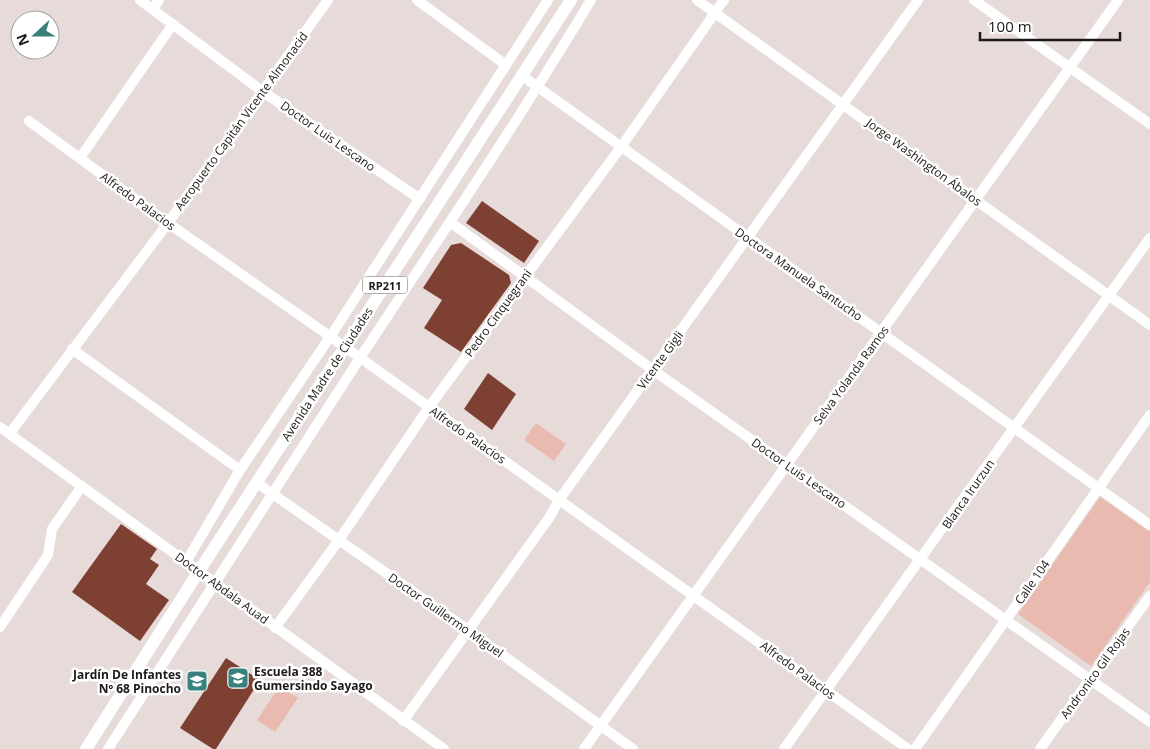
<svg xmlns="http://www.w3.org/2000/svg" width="1150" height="749" font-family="'Open Sans',sans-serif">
<rect width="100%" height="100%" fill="#e6dbd9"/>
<g fill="#e9baaf">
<path d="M 536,423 L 566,444 L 554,461 L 524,440 Z"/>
<path d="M 1100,497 L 1150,532 L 1150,582 L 1091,666 L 1018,614 Z"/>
<path d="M 280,686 L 298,698 L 275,732 L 257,720 Z"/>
</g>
<g fill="#7d4032">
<path d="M 482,201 L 539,241 L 524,263 L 466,223 Z"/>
<path d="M 461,243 L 509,275 L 511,283 L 461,352 L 424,328 L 442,300 L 423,288 L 451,245 Z"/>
<path d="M 488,373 L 516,394 L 492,430 L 464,409 Z"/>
<path d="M 121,524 L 157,549 L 150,559 L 159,565 L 146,584 L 169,600 L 140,641 L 72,592 Z"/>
<path d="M 226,658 L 260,680 L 216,749 L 213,749 L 180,728 Z"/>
</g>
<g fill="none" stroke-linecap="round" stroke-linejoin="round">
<g stroke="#fff" stroke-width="10">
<path d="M 140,0 L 262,91 L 420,199"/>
<path d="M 417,0 L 506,65"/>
<path d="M 697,0 L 1150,325"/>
<path d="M 974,0 L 1150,124"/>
<path d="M 153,9 L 159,0"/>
<path d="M 521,75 L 1150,525"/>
<path d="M 29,121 L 168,223 L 345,347 L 908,749"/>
<path d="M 80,158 L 173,24"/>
<path d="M 450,222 L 653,370 L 1150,722"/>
<path d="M 72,349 L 240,470"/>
<path d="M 0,427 L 444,749"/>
<path d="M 10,433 L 168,223 L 328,0"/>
<path d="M 257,483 L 468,630 L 633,749"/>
<path d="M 186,562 L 240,470 L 330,337 L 548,0"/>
<path d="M 0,627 L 48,555 L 52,529 L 82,486"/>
<path d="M 275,628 L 339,540 L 429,407 L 621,147 L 724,0"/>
<path d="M 403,721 L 549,518 L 559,500 L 918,0"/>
<path d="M 108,749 C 192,620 274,490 358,361 C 437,241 517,123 591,0"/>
<path d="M 584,749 L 1118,0"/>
<path d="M 784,749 L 1150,238"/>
<path d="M 915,749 L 1150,415"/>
<path d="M 1040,749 L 1150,596"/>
</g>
<path stroke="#fff" stroke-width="12" d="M 86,749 L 199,571 L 571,0"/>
</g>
<defs>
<g id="school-square" transform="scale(1.125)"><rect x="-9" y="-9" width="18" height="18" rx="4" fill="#39817d" stroke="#fff"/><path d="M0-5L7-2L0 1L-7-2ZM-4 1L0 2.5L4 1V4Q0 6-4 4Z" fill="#fff"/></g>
</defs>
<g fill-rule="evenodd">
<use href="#school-square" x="238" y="678"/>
<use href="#school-square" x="197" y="681"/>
</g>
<g text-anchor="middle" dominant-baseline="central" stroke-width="5" stroke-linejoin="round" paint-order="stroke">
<rect fill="#fff" stroke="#615e5d" stroke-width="1" x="362.5" y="276.5" width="45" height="17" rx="4"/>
<g font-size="11" font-weight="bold" fill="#1d1918">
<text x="385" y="285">RP211</text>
</g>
<g font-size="12" fill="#1d1918" stroke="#fff">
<text transform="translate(241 121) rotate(-54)">Aeropuerto Capitán Vicente Almonacid</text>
<text transform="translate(328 136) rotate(35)">Doctor Luis Lescano</text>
<text transform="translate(924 162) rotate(36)">Jorge Washington Ábalos</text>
<text transform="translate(138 201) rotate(36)">Alfredo Palacios</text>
<text transform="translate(799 274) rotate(35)">Doctora Manuela Santucho</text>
<text transform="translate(498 313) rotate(-54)">Pedro Cinquegrani</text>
<text transform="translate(660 360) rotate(-54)">Vicente Gigli</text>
<text transform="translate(327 374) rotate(-57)">Avenida Madre de Ciudades</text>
<text transform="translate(851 375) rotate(-54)">Selva Yolanda Ramos</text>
<text transform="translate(468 435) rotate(35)">Alfredo Palacios</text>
<text transform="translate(799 473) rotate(35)">Doctor Luis Lescano</text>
<text transform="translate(968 494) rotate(-55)">Blanca Irurzun</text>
<text transform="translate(1032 582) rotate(-55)">Calle 104</text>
<text transform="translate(222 588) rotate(36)">Doctor Abdala Auad</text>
<text transform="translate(446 615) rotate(35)">Doctor Guillermo Miguel</text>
<text transform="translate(798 670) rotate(36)">Alfredo Palacios</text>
<text transform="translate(1095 673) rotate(-54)">Andronico Gil Rojas</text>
</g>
<g font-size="12" font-weight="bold" fill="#1d1918" stroke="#fff" text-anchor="start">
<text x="254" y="671">Escuela 388<tspan x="254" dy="14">Gumersindo Sayago</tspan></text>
<text x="181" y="674" text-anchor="end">Jardín De Infantes<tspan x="181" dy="14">Nº 68 Pinocho</tspan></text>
</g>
</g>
<g transform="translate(35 35) rotate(249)"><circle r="24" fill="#ffffff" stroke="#a5a3a3"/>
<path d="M0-4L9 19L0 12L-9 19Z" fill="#39817d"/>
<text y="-8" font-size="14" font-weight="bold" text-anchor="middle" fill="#1d1918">N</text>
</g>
<path d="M980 32v8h140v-8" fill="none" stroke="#1d1918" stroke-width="2.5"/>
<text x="988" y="32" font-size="15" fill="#1d1918" stroke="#ffffff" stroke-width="4" paint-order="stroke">100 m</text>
</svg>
